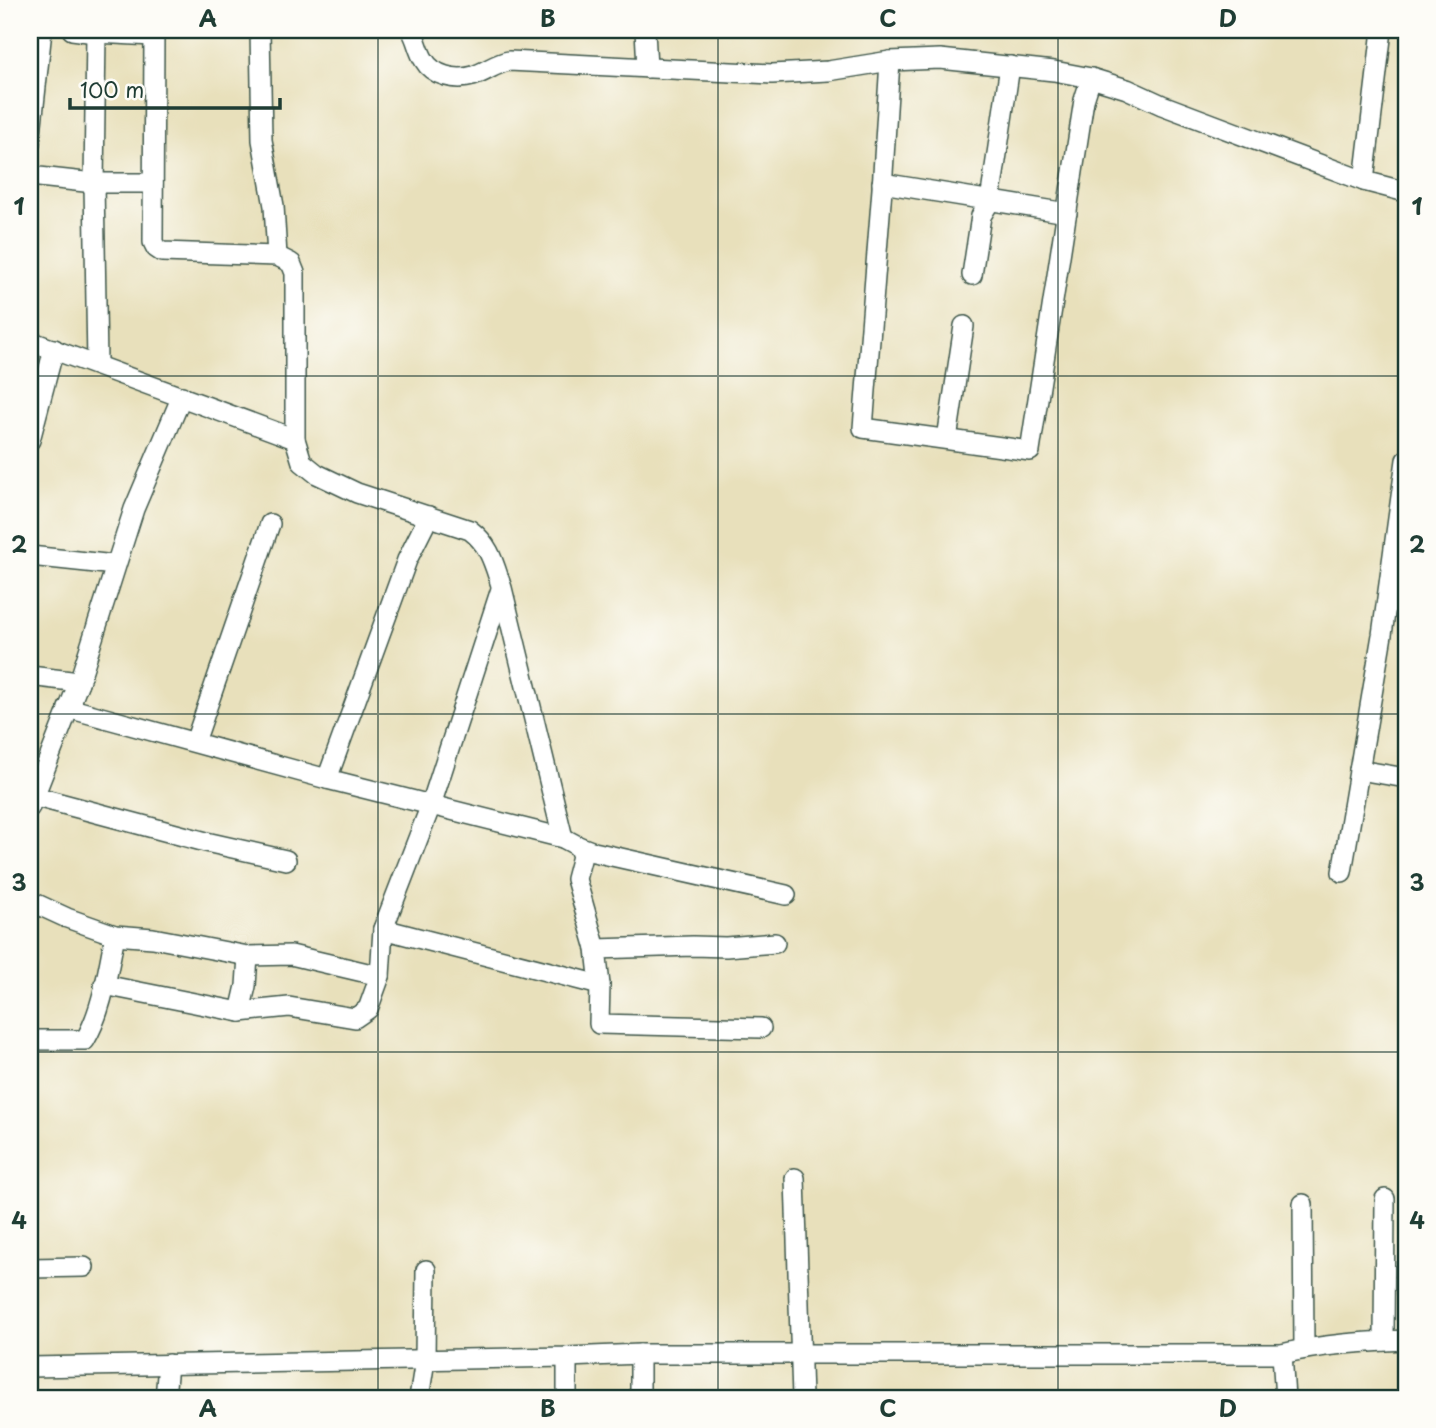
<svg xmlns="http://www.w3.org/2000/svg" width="1436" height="1428" font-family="'Playpen Sans',sans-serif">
<rect width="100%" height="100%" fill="#fdfcf7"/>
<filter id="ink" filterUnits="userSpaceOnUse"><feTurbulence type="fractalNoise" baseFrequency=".0143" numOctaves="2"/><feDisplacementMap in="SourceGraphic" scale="14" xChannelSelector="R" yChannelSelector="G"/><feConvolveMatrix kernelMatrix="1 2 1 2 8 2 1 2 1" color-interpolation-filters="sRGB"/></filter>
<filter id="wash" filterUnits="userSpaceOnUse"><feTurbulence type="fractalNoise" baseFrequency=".00686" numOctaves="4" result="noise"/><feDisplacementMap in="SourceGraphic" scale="28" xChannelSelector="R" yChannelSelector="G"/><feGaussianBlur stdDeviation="1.57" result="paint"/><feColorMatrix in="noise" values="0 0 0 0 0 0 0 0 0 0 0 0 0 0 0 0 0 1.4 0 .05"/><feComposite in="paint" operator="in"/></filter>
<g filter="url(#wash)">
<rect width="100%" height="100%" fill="#e8e0bb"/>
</g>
<g filter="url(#ink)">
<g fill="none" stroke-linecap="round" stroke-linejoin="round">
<g stroke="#3d5548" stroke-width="22">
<g id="minor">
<path d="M 72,30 L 96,33 L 153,36"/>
<path d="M 154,30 L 153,242 L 156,248 L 162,252 L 277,256 L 291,263 L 295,273 L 295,439"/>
<path d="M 260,30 L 262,140 L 274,206 L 277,256"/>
<path d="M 411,30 C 417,39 418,51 424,60 C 433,76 456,81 473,76 C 486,72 496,63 509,61 L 772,74 L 828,71 L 890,61 L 940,59 L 1054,71 L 1091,78 L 1127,89 L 1162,105 L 1364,181 L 1406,192"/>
<path d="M 645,30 L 647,68"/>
<path d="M 96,33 L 94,183 L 97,364"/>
<path d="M 890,61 L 882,189 L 863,428 L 1030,451 L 1084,100 L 1091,78"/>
<path d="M 30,143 L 42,30"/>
<path d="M 30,176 L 94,183 L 153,183"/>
<path d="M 1364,181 L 1382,30"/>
<path d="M 882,183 L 1067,213"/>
<path d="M 972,275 L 981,216 L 990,201 L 1010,66"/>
<path d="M 30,341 L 295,439 L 302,462 L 317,474 L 357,493 L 470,530 C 491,546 494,565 502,588 L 563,838"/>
<path d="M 947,439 L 964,326"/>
<path d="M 30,440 L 54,349"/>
<path d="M 30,556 L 115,565"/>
<path d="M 30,676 L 79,682"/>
<path d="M 68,708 L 327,779 L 563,838 L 578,846 L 594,852 L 786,895"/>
<path d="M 195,742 L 270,524"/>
<path d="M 1359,770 L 1406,778"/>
<path d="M 327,779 L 407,560 L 429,516"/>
<path d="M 33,796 L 206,842 L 286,860"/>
<path d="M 30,807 L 79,682 L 134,509 L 182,396"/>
<path d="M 578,846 L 582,856 L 576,879 L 596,949 L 600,985 L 599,1024 L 761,1028"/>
<path d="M 1342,872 L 1382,635 L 1406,460"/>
<path d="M 30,901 L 67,918 L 115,935 L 153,938 L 248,956 L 291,955 L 380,976"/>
<path d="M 383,929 L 600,985"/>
<path d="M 596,949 L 693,946 L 726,947 L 775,943"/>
<path d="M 104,985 L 240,1012 L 246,986 L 248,956"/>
<path d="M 240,1012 L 289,1007 L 355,1018 L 368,1009 L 380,976 L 383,929 L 431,805 L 501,589"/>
<path d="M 30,1040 L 85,1040 C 103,1010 108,968 115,935"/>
<path d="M 795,1178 L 802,1398"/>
<path d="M 1303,1204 L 1304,1349"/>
<path d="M 30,1268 L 84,1267"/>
<path d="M 1384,1341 L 1385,1199"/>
<path d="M 1282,1354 L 1285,1398"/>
<path d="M 567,1357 L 567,1398"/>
<path d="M 30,1367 L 567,1357 L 640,1354 L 1282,1354 C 1323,1344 1365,1342 1406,1340"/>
<path d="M 165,1398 L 168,1364"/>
<path d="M 419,1398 L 425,1360 L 426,1270"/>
<path d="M 640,1398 L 640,1354"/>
</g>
</g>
<use href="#minor" stroke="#fff" stroke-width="19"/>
</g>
</g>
<path fill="none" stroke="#1f3d34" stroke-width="2" stroke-opacity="0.55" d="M 378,30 L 378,1398M 718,30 L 718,1398M 1058,30 L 1058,1398M 30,376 L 1406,376M 30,714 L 1406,714M 30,1052 L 1406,1052"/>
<rect width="1436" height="1428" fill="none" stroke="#fdfcf7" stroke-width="77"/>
<path d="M70 98v10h210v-10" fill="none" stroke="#1f3d34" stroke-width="3.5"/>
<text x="80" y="98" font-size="21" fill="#1f3d34" stroke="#fdfcf7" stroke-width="5" paint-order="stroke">100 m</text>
<rect x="38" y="38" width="1360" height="1352" fill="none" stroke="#1f3d34" stroke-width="2.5"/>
<g font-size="23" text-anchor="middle" font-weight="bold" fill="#1f3d34">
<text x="208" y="27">A</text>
<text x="548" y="27">B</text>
<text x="888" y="27">C</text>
<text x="1228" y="27">D</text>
<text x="19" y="215">1</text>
<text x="1417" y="215">1</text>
<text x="19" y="553">2</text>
<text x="1417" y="553">2</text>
<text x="19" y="891">3</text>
<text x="1417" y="891">3</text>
<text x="19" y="1229">4</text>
<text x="1417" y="1229">4</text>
<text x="208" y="1417">A</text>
<text x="548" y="1417">B</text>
<text x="888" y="1417">C</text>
<text x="1228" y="1417">D</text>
</g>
</svg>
